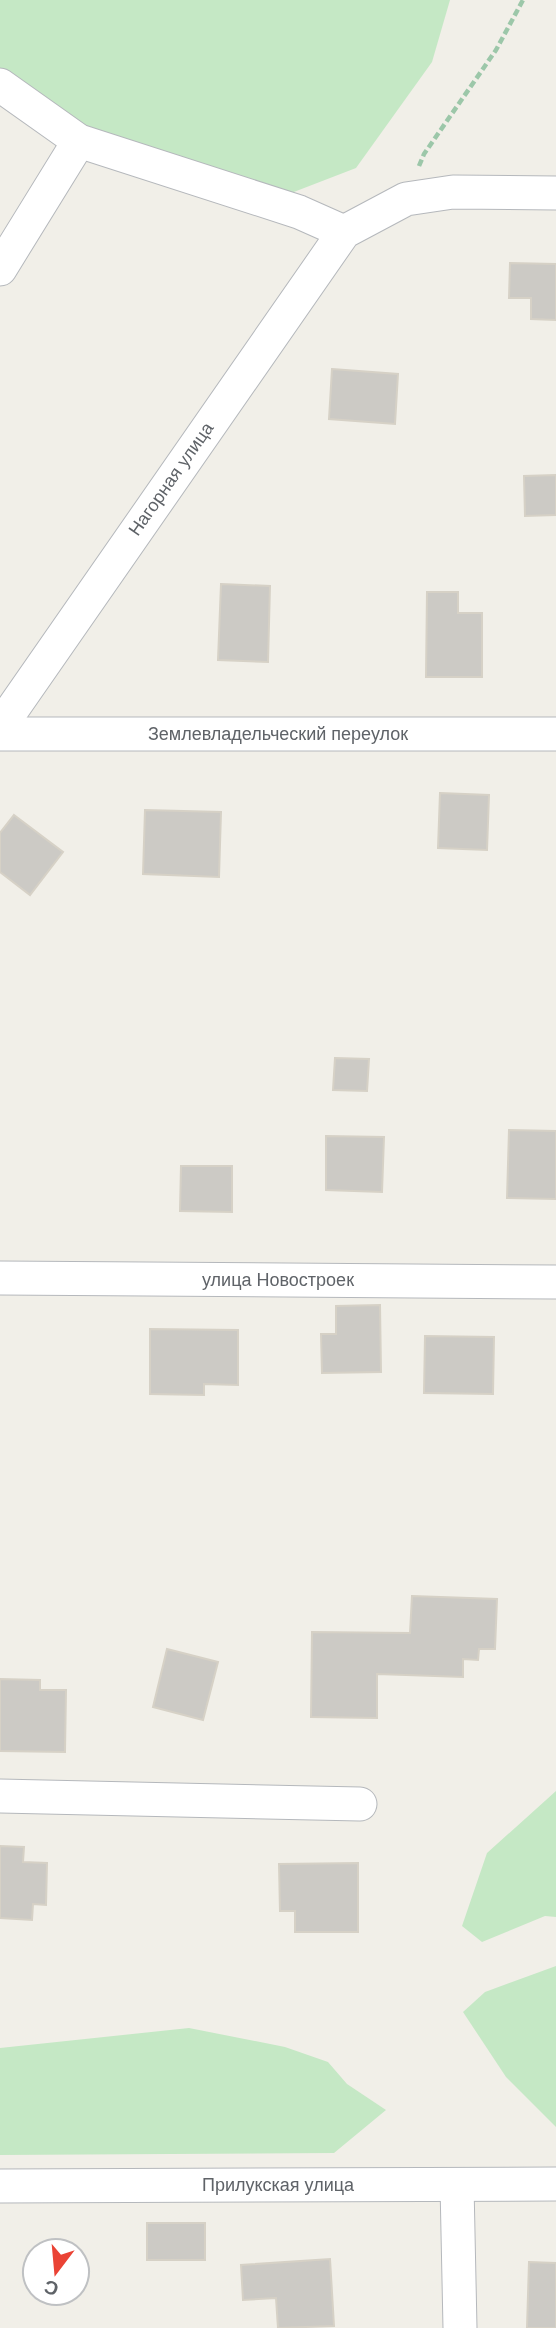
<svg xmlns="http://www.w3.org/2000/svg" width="556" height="2328" font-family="Helvetica,sans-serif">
<rect width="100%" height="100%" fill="#f1efe8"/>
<g fill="#c5e8c5">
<path d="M 0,0 L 450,0 L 432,62 L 356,168 L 286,195 L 83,133 L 0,75 Z"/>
<path d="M 556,1791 L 556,1917 L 545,1916 L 482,1942 L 462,1926 L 487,1853 Z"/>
<path d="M 556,1966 L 556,2127 L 506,2077 L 463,2012 L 485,1992 Z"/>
<path d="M 189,2028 L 285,2047 L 328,2062 L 347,2084 L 386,2110 L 334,2153 L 0,2155 L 0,2048 Z"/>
</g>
<g fill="#cccac5" stroke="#d6d1c6" stroke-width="2">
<path d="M 510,263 L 556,264 L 556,320 L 531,319 L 531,298 L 509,298 Z"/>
<path d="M 332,369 L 398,374 L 395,424 L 329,419 Z"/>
<path d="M 556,475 L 556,515 L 525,516 L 524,476 Z"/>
<path d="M 221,584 L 270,586 L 268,662 L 218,660 Z"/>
<path d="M 427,592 L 458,592 L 458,613 L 482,613 L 482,677 L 426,677 Z"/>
<path d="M 440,793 L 489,795 L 487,850 L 438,848 Z"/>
<path d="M 145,810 L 221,812 L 219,877 L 143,874 Z"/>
<path d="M 14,815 L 63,852 L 30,895 L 0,872 L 0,833 Z"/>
<path d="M 335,1058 L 369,1059 L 367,1091 L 333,1090 Z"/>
<path d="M 509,1130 L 556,1131 L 556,1199 L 507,1198 Z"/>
<path d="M 326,1136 L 384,1137 L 382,1192 L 326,1190 Z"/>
<path d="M 181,1166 L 232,1166 L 232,1212 L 180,1211 Z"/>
<path d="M 380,1305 L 381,1372 L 322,1373 L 321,1334 L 336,1334 L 336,1306 Z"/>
<path d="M 150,1329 L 238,1330 L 238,1385 L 204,1384 L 204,1395 L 150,1394 Z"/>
<path d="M 425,1336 L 494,1337 L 493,1394 L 424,1393 Z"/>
<path d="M 412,1596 L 497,1599 L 495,1649 L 479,1649 L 478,1660 L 463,1659 L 463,1677 L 377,1674 L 377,1718 L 311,1717 L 312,1632 L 410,1633 Z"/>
<path d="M 167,1649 L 218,1662 L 203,1720 L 153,1707 Z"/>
<path d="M 0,1679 L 40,1680 L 40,1690 L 66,1690 L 65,1752 L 0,1751 Z"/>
<path d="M 0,1846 L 24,1847 L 23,1862 L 47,1863 L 46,1905 L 33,1904 L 32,1920 L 0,1918 Z"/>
<path d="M 358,1863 L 358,1932 L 295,1932 L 295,1911 L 280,1911 L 279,1864 Z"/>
<rect x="147" y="2223" width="58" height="37"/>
<path d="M 330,2259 L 334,2326 L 278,2328 L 276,2298 L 243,2300 L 241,2265 Z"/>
<path d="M 529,2262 L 556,2263 L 556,2328 L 527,2328 Z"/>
</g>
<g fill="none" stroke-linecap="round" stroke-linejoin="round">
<g stroke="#b5b8bc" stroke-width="35">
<g id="minor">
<path d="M 0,85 L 79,141 L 299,212 L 344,232"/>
<path d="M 0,269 L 79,141"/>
<path d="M 0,727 L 344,232 L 406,199 L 453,192 L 556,193"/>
<path d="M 0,734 L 556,734"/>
<path d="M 0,1278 L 556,1282"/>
<path d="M 0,1796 L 360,1804"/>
<path d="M 457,2185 L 460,2328"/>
<path d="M 0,2186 L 556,2184"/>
</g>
</g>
<path stroke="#9cc7a9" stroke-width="4.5" stroke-dasharray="7 3.5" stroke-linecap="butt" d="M 419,166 L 424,154 L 496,50 L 523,0"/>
<use href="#minor" stroke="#fff" stroke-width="33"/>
</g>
<g text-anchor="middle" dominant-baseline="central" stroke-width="5" stroke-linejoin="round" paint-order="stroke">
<g font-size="18" fill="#5f6368" stroke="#fff">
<text transform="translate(171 479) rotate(-55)">Нагорная улица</text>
<text x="278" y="734">Землевладельческий переулок</text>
<text x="278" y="1280">улица Новостроек</text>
<text x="278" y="2185">Прилукская улица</text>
</g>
</g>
<g transform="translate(56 2272) rotate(196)"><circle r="33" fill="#ffffff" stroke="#bfc1c3" stroke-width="2"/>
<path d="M0-5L12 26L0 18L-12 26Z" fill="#ea4335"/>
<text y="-10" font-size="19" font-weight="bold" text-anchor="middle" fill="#5f6368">С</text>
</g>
</svg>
